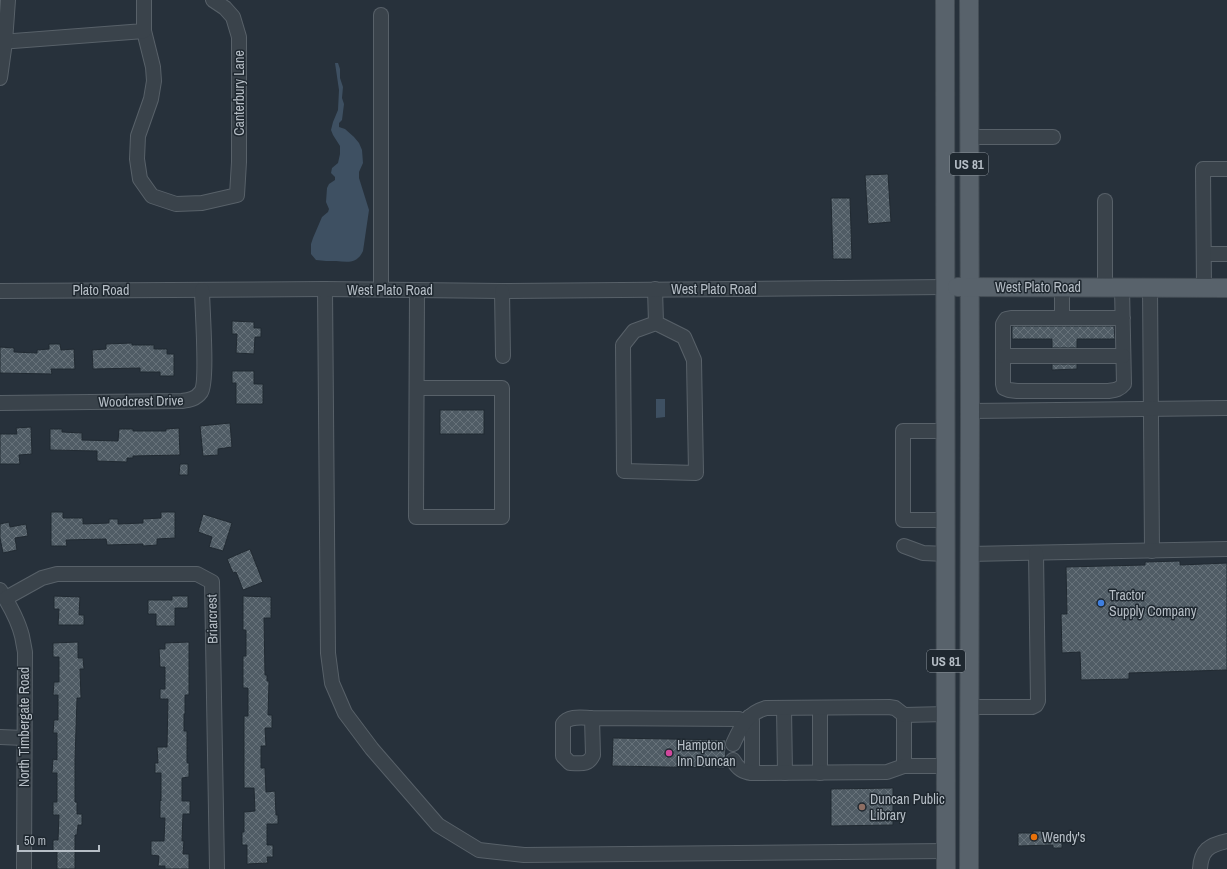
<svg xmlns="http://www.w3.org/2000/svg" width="1227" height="869" font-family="'Archivo Narrow',sans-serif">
<defs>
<pattern id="building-cross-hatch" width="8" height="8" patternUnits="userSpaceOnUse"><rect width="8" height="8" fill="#505c65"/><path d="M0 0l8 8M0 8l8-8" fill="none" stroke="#67727a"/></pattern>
</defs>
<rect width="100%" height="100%" fill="#27313b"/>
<g fill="#3e5062">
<path d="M 335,63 L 338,63 L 340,69 L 340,78 L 343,87 L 342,98 L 344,104 L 342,120 L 339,123 L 339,127 L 345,129 L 354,137 L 359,143 L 362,150 L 363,163 L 359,172 L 359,178 L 369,210 L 363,251 C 357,264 348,262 336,261 C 329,261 323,261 316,260 L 311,254 L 311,244 L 313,238 L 322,217 L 328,212 L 329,209 L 326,202 L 327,188 L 329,184 L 335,180 L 335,177 L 331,173 L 332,168 L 338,163 L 340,154 L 340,146 L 333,135 L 331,130 L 333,122 L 338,110 L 339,90 Z"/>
<path d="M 656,399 L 665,399 L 665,417 L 656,418 Z"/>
</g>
<g fill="url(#building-cross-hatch)" stroke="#212a32">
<path d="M 888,174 L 891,222 L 868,224 L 865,175 Z"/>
<path d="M 831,198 L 850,198 L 852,259 L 833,259 Z"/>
<path d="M 232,321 L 254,322 L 254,328 L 261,328 L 261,337 L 255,337 L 254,354 L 236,353 L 237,334 L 232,334 Z"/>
<path d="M 1114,326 L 1115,339 L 1077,339 L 1077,348 L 1052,348 L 1052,339 L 1012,339 L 1012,326 Z"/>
<path d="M 132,343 L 132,345 L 154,345 L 154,349 L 167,349 L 167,354 L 174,354 L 174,376 L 160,376 L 160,372 L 140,372 L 140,368 L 93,369 L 92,350 L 106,349 L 106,344 Z"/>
<path d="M 49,344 L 60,344 L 61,350 L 74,349 L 75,369 L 51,369 L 52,374 L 0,373 L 0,347 L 14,348 L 14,352 L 37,353 L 37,350 L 49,349 Z"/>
<path d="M 1052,364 L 1077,364 L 1077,369 L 1052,370 Z"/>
<path d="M 232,371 L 254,371 L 254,384 L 263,384 L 263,404 L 236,404 L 236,383 L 232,383 Z"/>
<rect x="440" y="410" width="44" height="24"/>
<path d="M 230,423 L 232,447 L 218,449 L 218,455 L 203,456 L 200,426 Z"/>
<path d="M 31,427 L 32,454 L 19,455 L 20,464 L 0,464 L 0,434 L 17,434 L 16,428 Z"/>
<path d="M 179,428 L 180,455 L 133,456 L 133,458 L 127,458 L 127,462 L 97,461 L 97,451 L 50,450 L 50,429 L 62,429 L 62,432 L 82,433 L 82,440 L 118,441 L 119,429 L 133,429 L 133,431 L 166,431 L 166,429 Z"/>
<path d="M 180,464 L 188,464 L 188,475 L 179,475 Z"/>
<path d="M 51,512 L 63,512 L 63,518 L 83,518 L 83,524 L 109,523 L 109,519 L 118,519 L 118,524 L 143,523 L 143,519 L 161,518 L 161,512 L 175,512 L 175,538 L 157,539 L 157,545 L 143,546 L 143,544 L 107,545 L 106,539 L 66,540 L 67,546 L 51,546 Z"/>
<path d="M 203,514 L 232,523 L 223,551 L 209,547 L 212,537 L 198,532 Z"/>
<path d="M 9,522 L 10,527 L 26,524 L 28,536 L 15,538 L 17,550 L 3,553 L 0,538 L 0,524 Z"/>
<path d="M 250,549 L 263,582 L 243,590 L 236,572 L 233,573 L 227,559 Z"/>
<path d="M 1180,561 L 1180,565 L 1227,563 L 1227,670 L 1129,673 L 1129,679 L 1081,680 L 1080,652 L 1062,653 L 1061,614 L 1067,614 L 1066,567 L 1145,565 L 1145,562 Z"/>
<path d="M 54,596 L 80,597 L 79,615 L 84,615 L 84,625 L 58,625 L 59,609 L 54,609 Z"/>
<path d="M 172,596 L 188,596 L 188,608 L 175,608 L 175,626 L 156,626 L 156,614 L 148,614 L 148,600 L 172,600 Z"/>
<path d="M 243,596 L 271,597 L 271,618 L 264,618 L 265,675 L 267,675 L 267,681 L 269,681 L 268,715 L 272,715 L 272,728 L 265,728 L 266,746 L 261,746 L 261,768 L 265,768 L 266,792 L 275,791 L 276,815 L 278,815 L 278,824 L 267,824 L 267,845 L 273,845 L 273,857 L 267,857 L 268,863 L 247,864 L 247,845 L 242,845 L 242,832 L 244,832 L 244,812 L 255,811 L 254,788 L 244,788 L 244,716 L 248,716 L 248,688 L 243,688 L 243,656 L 246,656 L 246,630 L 243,630 Z"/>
<path d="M 78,642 L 78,658 L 83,658 L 84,669 L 80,669 L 81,698 L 77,698 L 75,760 L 75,802 L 77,802 L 77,814 L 82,814 L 82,825 L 78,825 L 77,835 L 75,835 L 75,869 L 57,869 L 57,852 L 53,852 L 53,840 L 58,840 L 59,815 L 53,815 L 53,802 L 57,802 L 57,773 L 52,773 L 53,759 L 57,760 L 57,733 L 53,733 L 54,720 L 58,720 L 58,695 L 53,695 L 54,682 L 59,682 L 59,657 L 53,657 L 53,643 Z"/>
<path d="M 189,642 L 189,695 L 185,695 L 185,714 L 184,714 L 184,731 L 187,731 L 187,763 L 189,763 L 189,777 L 182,778 L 182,801 L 190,801 L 190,814 L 183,814 L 182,841 L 184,841 L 183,854 L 189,854 L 189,869 L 165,869 L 165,866 L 158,866 L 159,856 L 151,855 L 151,841 L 164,841 L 165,818 L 160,818 L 160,800 L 161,801 L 161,773 L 155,773 L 155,763 L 158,763 L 157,747 L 167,747 L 168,699 L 160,699 L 160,689 L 165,689 L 165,667 L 160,667 L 159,649 L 165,649 L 165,643 Z"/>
<path d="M 613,738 L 726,740 L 725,744 L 726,748 L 725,760 L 725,768 L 612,766 Z"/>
<path d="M 893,788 L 893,825 L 831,826 L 831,789 Z"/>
<path d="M 1033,831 L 1052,831 L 1052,833 L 1058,833 L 1058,838 L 1062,838 L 1062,848 L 1053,848 L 1053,845 L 1018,846 L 1018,833 L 1033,833 Z"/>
</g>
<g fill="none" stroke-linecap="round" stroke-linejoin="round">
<g stroke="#586169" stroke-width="16">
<g id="minor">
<path d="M 144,31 L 153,67 L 154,81 L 151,99 L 138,136 L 137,159 L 140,179 L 152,196 L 176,204 L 202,203 L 237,195 L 239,162 L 239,37 L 233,17 L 225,8 L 213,0"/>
<path d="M 0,42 L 144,31 L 144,0"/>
<path d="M 0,78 L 5,42 L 8,0"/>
<path d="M 969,137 L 1053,137"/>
<path d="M 1105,201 L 1105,287"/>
<path d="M 1204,254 L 1227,254"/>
<path d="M 1062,287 L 1062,318"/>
<path d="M 1122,288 L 1124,384 C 1119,390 1115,390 1108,391 L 1017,391 L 1009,390 L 1004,388 L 1003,384 L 1003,324 L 1006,319 L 1011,318 L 1123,318"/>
<path d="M 1150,288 L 1152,551"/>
<path d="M 1204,288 L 1203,169 L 1227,169"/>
<path d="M 325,289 L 328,653 L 332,683 L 345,713 L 372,749 L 438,825 L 479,850 L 524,855 L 946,851"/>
<path d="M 381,289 L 381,15"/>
<path d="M 655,289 L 656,323 L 684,337 L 694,360 L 696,473 L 624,471 L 623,345 L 634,331 L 656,323"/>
<path d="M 417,290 L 416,517 L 502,517 L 502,388 L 417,388"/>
<path d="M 0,291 L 325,289 L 502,291 L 946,287"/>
<path d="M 502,291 L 503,356"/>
<path d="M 1003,356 L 1123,356"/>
<path d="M 0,403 L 182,401 C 189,400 196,399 201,392 C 208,382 202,306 202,290"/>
<path d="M 970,411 L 1227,408"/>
<path d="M 946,431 L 903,431 L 903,520 L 946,520"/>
<path d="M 904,546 L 923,553 L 946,554"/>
<path d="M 969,554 L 1227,549"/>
<path d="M 0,590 C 9,604 18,620 22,636 C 23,641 24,647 25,652 L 24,869"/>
<path d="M 6,598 L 42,578 L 57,574 L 197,574 L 212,582 L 217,869"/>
<path d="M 969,707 L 1032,707 L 1036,705 L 1038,701 L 1036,553"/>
<path d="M 784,708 L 785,773"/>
<path d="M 820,708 L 820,773"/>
<path d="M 904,715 L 904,766"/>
<path d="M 749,717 L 752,721 L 752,773"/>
<path d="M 592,718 L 593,755 C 588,766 580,763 570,763 L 563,756 L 563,724 C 569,715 583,718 592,718 L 739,719 L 744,722"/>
<path d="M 0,737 L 24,738"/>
<path d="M 733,744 C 741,727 746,714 766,708 L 889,707 L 895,708 L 904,715 L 946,714"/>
<path d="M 733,760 C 738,769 743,772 752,773 L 887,772 L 904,766 L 946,766"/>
<path d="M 1200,869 C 1201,850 1209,845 1227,841"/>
</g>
</g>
<g stroke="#434c54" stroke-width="20">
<g id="major">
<path d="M 945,0 L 946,869"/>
<path d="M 969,0 L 970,411 L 969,869"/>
<path d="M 957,287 L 1227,288"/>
</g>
</g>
<use href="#minor" stroke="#3a434b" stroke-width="14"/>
<use href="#major" stroke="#58626b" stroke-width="18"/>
</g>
<circle fill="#3f7fe0" stroke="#1f2830" stroke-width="1.5" cx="1101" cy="603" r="4"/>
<circle fill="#d1479c" stroke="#1f2830" stroke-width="1.5" cx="669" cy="753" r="4"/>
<circle fill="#8d6e63" stroke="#1f2830" stroke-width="1.5" cx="862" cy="807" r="4"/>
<circle fill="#e8710a" stroke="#1f2830" stroke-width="1.5" cx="1034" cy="837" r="4"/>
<g text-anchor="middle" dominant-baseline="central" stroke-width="3" stroke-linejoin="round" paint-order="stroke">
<g fill="#1f2830" stroke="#899199" stroke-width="1">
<rect x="950" y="153" width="38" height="22" rx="3"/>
<rect x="927" y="650" width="38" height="22" rx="3"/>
</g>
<g font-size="13" font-weight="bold" fill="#b6bec6">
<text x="969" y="164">US 81</text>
<text x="946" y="661">US 81</text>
</g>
<g font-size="14" fill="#b6bec6" stroke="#1f2830">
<text transform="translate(239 93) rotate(-90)">Canterbury Lane</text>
<text x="1038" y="287">West Plato Road</text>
<text x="714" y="289">West Plato Road</text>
<text x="101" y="290">Plato Road</text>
<text x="390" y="290">West Plato Road</text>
<text transform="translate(141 401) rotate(-1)">Woodcrest Drive</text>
<text transform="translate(212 619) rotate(-91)">Briarcrest</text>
<text transform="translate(24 727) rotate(-90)">North Timbergate Road</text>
</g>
<g font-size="14" fill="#b6bec6" stroke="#1f2830" text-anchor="start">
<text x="1109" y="595">Tractor<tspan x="1109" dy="16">Supply Company</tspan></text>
<text x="677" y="745">Hampton<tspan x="677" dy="16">Inn Duncan</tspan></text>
<text x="870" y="799">Duncan Public<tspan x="870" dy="16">Library</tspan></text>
<text x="1042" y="837">Wendy's</text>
</g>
</g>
<path d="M18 845v6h81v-6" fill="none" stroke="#b6bec6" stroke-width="2"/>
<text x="24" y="845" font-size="12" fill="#b6bec6" stroke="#1f2830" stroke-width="3" paint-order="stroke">50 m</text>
</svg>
